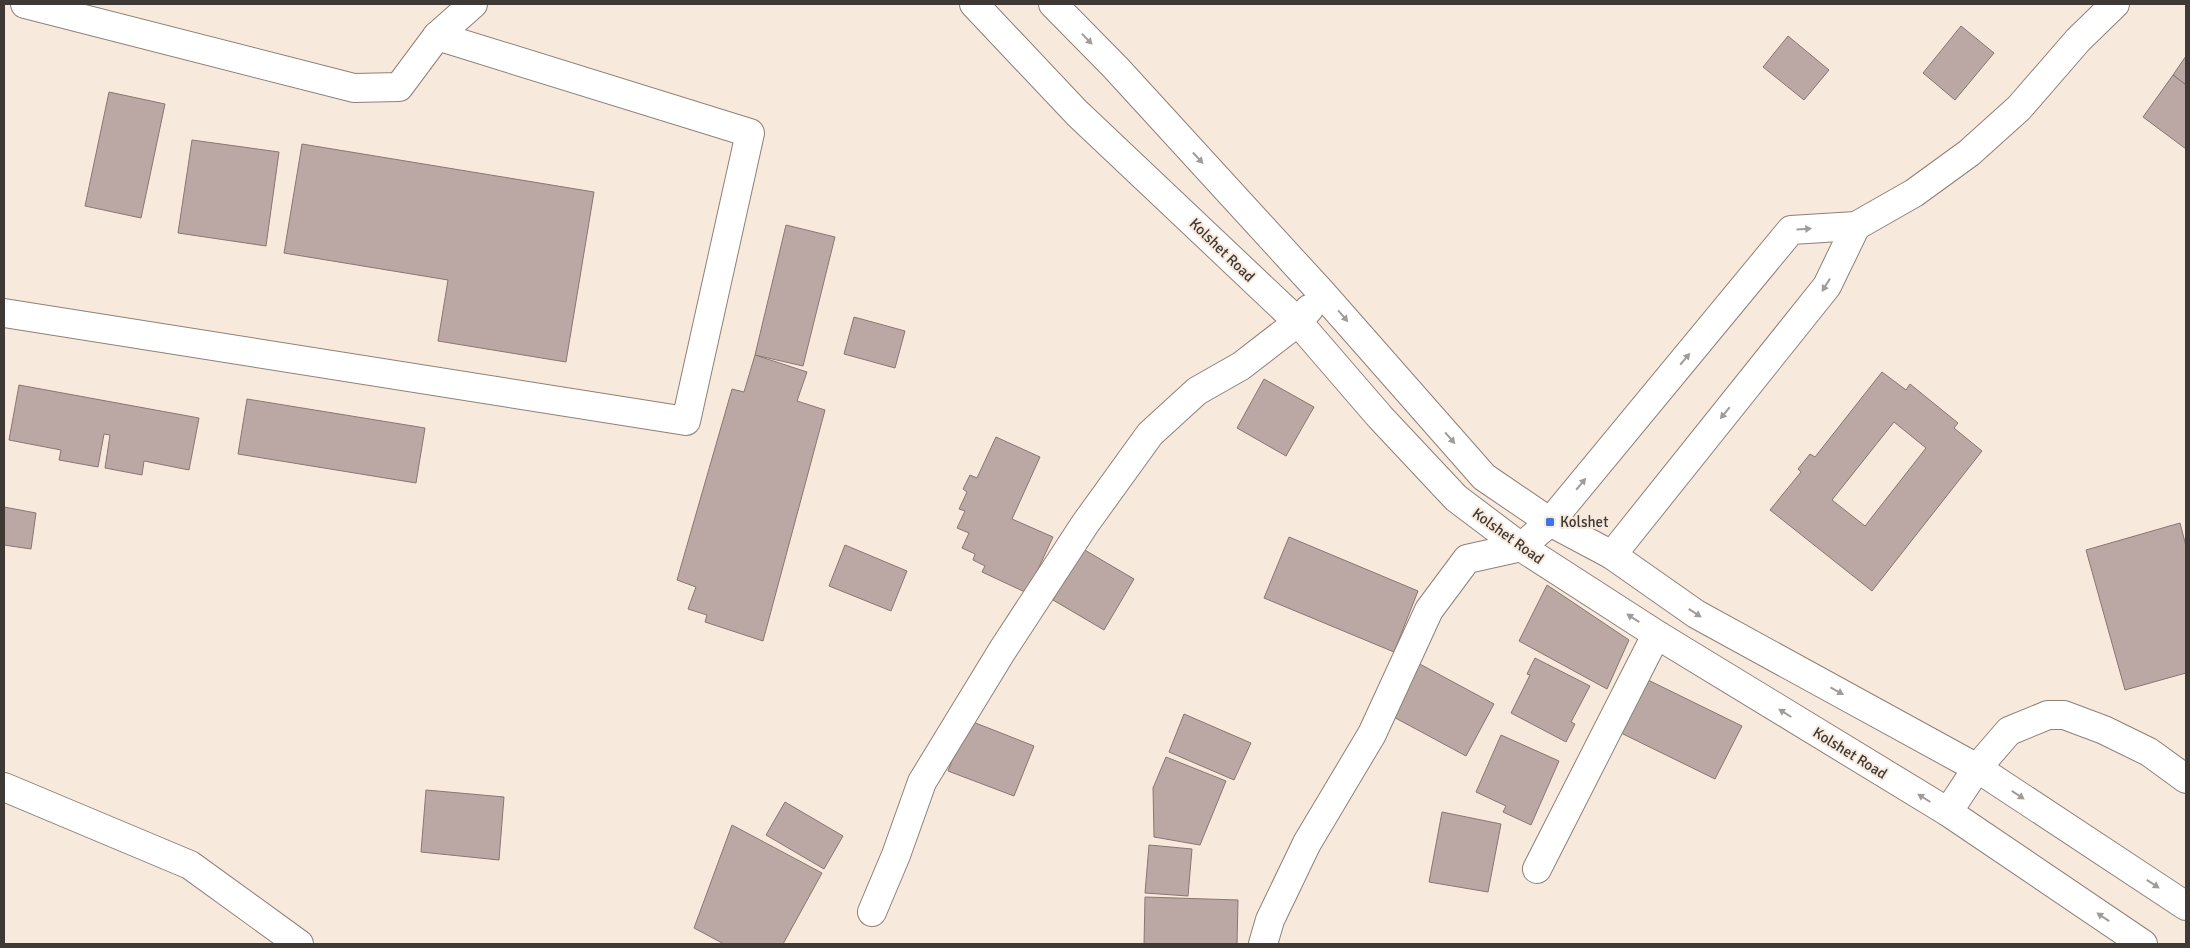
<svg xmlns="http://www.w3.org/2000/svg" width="2190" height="948" font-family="Signika,sans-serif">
<rect width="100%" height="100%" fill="#f8e9dd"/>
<g fill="#bba8a5" stroke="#887673" fill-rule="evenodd">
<path d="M 1961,26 L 1994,53 L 1955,100 L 1923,73 Z"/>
<path d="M 1788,36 L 1829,70 L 1804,100 L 1763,67 Z"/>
<path d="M 2186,56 L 2186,85 L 2173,75 Z"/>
<path d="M 2173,75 L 2186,85 L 2186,149 L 2143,117 Z"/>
<path d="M 109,92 L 165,104 L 141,218 L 85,206 Z"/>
<path d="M 192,140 L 279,152 L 266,246 L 178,233 Z"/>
<path d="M 302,144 L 594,192 L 566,362 L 438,341 L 448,280 L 284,253 Z"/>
<path d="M 786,225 L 835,237 L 803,366 L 755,355 Z"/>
<path d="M 854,317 L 905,331 L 895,368 L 844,354 Z"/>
<path d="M 755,355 L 807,372 L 797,401 L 825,410 L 763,641 L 705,622 L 707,615 L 688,609 L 696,587 L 677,580 L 732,389 L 744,392 Z"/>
<path d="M 1882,372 L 1906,390 L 1910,384 L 1958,423 L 1954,428 L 1982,451 L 1872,591 L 1770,510 L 1801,472 L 1798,469 L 1810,454 L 1815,457 ZM 1894,422 L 1926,448 L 1865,526 L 1832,500 Z"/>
<path d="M 1264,379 L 1314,407 L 1286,456 L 1237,428 Z"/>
<path d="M 19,385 L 199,418 L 189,470 L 144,461 L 142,475 L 105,468 L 110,435 L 104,434 L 98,467 L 59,460 L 61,450 L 9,440 Z"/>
<path d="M 247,399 L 425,428 L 416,483 L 238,454 Z"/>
<path d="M 996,437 L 1040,457 L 1012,519 L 1053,537 L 1027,593 L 982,572 L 985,566 L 973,560 L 975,554 L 962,548 L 969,533 L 957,528 L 965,511 L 959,509 L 967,492 L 963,489 L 970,475 L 977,478 Z"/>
<path d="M 4,507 L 36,513 L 31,549 L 4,545 Z"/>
<path d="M 2180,523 L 2186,546 L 2186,673 L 2125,690 L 2086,550 Z"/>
<path d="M 1289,537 L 1418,591 L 1394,652 L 1264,598 Z"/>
<path d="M 845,545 L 907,571 L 891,611 L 829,586 Z"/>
<path d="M 1083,549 L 1134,579 L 1104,630 L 1053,600 Z"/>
<path d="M 1547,585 L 1629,640 L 1607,689 L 1519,641 Z"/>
<path d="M 1535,658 L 1590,686 L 1571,722 L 1575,724 L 1566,742 L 1511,713 L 1530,675 L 1527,674 Z"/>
<path d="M 1416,662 L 1494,704 L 1466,756 L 1388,714 Z"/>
<path d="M 1648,680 L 1742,726 L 1715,779 L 1621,733 Z"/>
<path d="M 1184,714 L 1251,743 L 1234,780 L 1169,752 Z"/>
<path d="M 968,720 L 1034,746 L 1014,796 L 948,771 Z"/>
<path d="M 1501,735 L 1559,761 L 1531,825 L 1503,812 L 1506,806 L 1476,792 Z"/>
<path d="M 1166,757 L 1226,781 L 1200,845 L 1154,837 L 1153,788 Z"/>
<path d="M 426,790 L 504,797 L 499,860 L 421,852 Z"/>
<path d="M 785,802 L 843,836 L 824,869 L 766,835 Z"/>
<path d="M 1442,812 L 1501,824 L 1488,892 L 1429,882 Z"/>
<path d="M 732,825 L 822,873 L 783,944 L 724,944 L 694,928 Z"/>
<path d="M 1149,845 L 1192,849 L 1188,896 L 1145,893 Z"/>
<path d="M 1145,897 L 1238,900 L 1237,944 L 1144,944 Z"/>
</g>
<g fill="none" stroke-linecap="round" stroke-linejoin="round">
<g stroke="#8e8177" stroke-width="30">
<g id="minor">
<path d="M 25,4 L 354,88 L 399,87 L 437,36 L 473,4"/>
<path d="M 974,4 L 1077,113 L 1298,322 L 1380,417 L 1456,498 L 1521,547 L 1659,636 L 1948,812 L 2143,944"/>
<path d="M 1053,4 L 1116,68 L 1322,293 L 1484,477 L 1550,522 L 1612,555 L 1696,614 L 1977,768 L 2186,906"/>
<path d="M 4,313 L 686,421 L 750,133 L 437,36"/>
<path d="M 1612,555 L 1827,286 L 1856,226"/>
<path d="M 4,787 L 190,865 L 299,944"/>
<path d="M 1948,812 L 1977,768 L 2009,731 L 2048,715 L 2064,715 L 2104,730 L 2149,752 L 2186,779"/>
<path d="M 1537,869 L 1654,639 L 1659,636"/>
<path d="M 872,912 L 896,855 L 922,782 L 1002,651 L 1085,524 L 1150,434 L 1197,391 L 1241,366 L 1298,322 L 1309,309"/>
<path d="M 1263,944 L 1270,920 L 1307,843 L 1372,734 L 1429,610 L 1467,559 L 1521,547 L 1550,522 L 1791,230 L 1856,226 L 1914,193 L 1969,153 L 2019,108 L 2078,40 L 2115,4"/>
</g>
</g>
<use href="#minor" stroke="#fff" stroke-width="28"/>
</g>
<defs><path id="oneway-solid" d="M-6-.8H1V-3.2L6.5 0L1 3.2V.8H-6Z" transform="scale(1.25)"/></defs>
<g fill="#9f9c9a">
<use href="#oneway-solid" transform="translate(1087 39) rotate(46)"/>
<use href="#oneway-solid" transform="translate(1198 158) rotate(47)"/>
<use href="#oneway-solid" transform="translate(1804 229) rotate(-3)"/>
<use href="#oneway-solid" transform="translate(1826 285) rotate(122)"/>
<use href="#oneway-solid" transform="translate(1343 316) rotate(49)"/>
<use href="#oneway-solid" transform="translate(1685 359) rotate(-50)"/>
<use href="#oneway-solid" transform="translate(1725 413) rotate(129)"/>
<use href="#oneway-solid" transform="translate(1450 438) rotate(49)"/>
<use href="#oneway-solid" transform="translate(1581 484) rotate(-50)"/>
<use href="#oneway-solid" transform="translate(1695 613) rotate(33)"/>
<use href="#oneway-solid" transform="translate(1633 618) rotate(-147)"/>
<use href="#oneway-solid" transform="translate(1837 691) rotate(29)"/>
<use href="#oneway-solid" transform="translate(1785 713) rotate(-148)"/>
<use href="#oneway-solid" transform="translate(2018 795) rotate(33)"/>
<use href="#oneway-solid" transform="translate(1924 798) rotate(-148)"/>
<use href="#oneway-solid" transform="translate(2153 884) rotate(33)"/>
<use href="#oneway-solid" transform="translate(2103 917) rotate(-146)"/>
</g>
<rect fill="#3c75e5" stroke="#f8e9dd" stroke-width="2" x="1545" y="517" width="10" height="10" rx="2.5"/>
<g text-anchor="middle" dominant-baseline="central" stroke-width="4" stroke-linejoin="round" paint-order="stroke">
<g font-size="15" fill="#3f3935" stroke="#f8e9dd">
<text transform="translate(1222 250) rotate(44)">Kolshet Road</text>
<text transform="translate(1508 536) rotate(36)">Kolshet Road</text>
<text transform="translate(1850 753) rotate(32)">Kolshet Road</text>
</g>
<g font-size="15" fill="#3f3935" stroke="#f8e9dd" text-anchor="start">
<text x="1560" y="522">Kolshet</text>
</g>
</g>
<rect width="2190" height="948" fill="none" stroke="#3f3935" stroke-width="10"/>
</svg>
